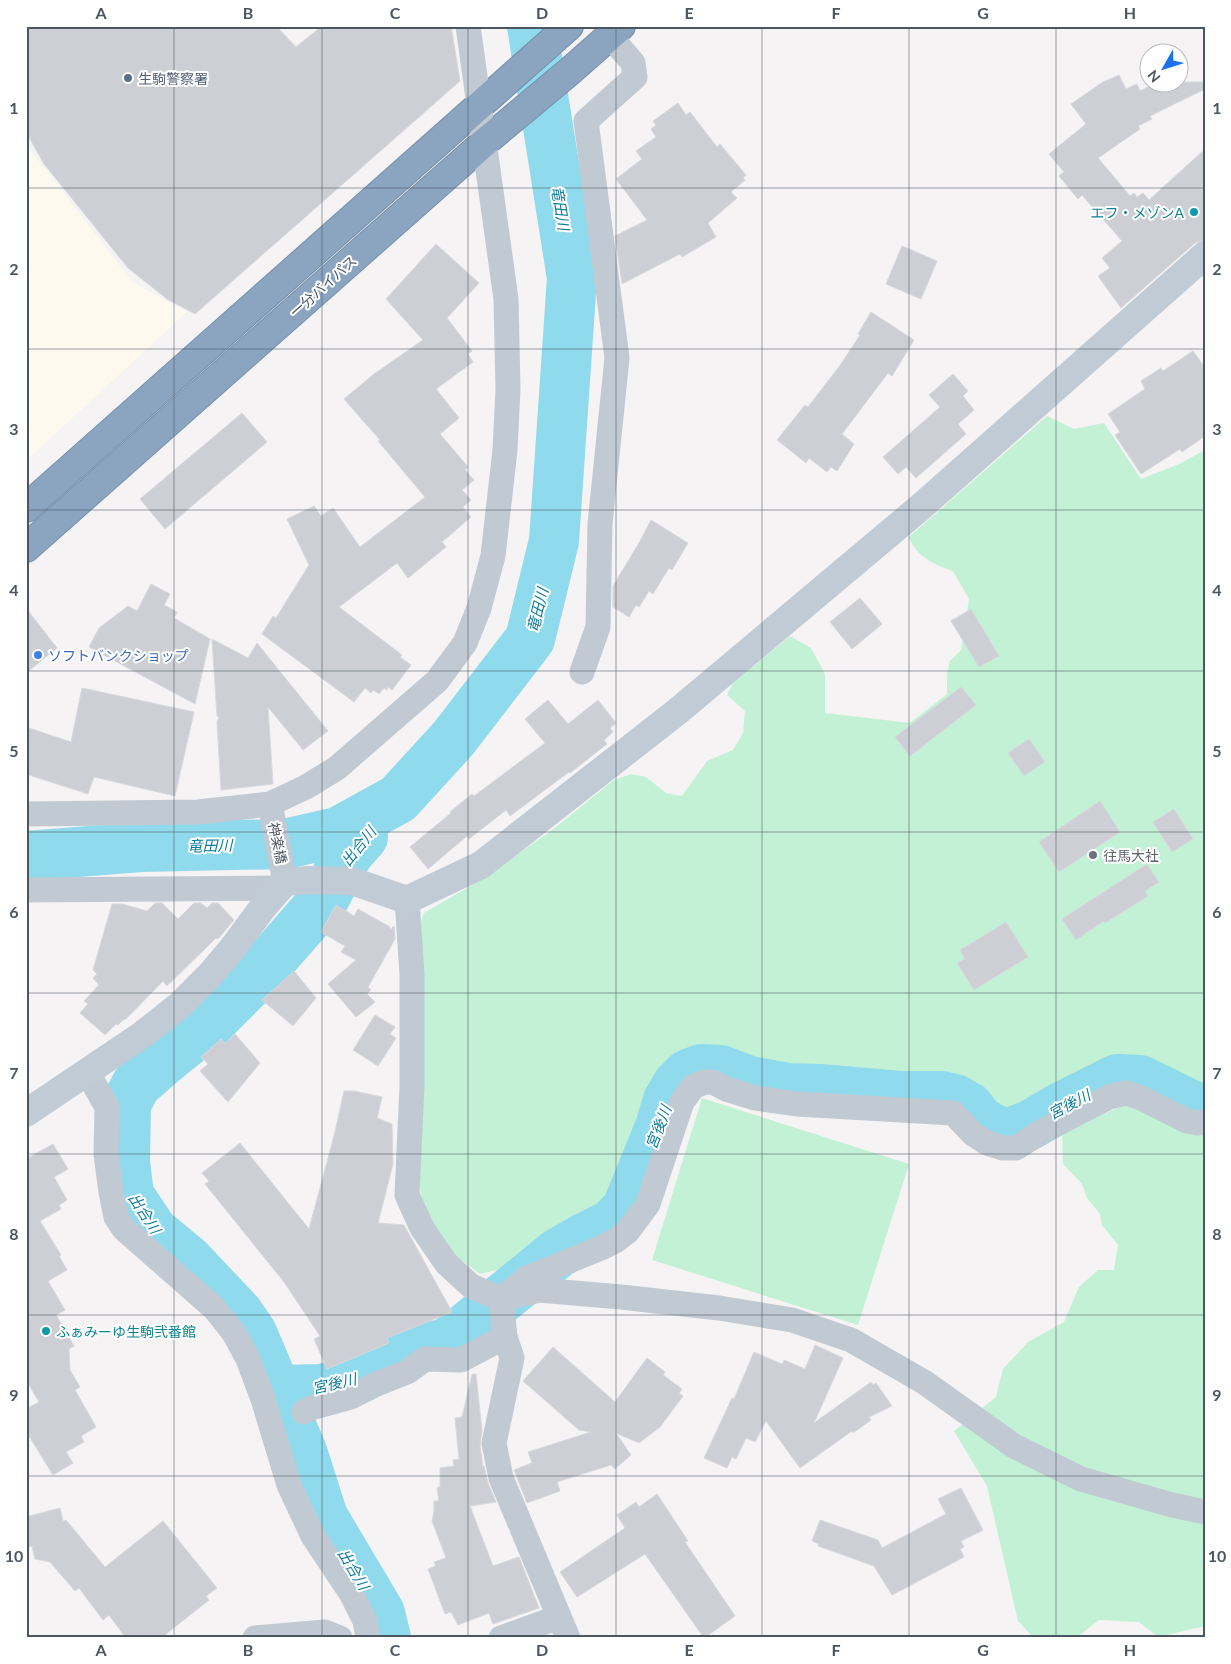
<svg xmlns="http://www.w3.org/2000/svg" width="1231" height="1664" font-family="Lato,'Noto Sans JP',sans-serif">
<rect width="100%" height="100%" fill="#f5f3f3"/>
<path fill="#fdf9ef" d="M 26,144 L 132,282 L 187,312 L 26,461 Z"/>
<g fill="#c3f1d5">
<path d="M 1047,416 L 1074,429 L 1104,423 L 1141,479 L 1179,464 L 1205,450 L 1205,1101 L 1196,1102 L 1151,1079 L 1126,1071 L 1083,1088 L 1031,1119 L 1008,1128 L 995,1126 L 972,1101 L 950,1091 L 830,1087 L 760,1079 L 716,1060 L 684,1067 L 666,1091 L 623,1204 L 600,1225 L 568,1236 L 545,1253 L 522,1264 L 480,1274 L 456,1256 L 425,1212 L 417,1174 L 419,927 L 424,913 L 479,881 L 551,831 L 614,780 L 631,774 L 646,777 L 666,793 L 682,796 L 707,761 L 733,750 L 743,733 L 745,711 L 727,695 L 733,683 L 790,636 L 811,648 L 825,674 L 825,713 L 910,723 L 947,694 L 947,674 L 950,661 L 961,650 L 969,599 L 953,571 C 934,565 916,556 909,537 Z"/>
<path d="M 702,1098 L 909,1164 L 858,1325 L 652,1260 Z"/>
<path d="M 1128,1104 L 1205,1133 L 1205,1626 L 1158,1637 L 1139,1622 L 1099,1620 L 1076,1638 L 1034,1638 L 1018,1621 L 987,1486 L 954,1431 L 996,1397 L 1003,1369 L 1028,1342 L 1064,1322 L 1079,1287 L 1098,1270 L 1114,1270 L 1118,1245 L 1102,1225 L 1100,1214 L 1087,1198 L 1082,1184 L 1063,1164 L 1062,1134 L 1098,1116 Z"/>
</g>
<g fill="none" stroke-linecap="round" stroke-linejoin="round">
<g stroke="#90daee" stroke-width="50">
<path d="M 363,837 L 348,854 L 323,901 L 261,972 L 210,1023 L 162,1062 L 136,1085 L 126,1104 L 125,1162 L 129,1195 L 153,1231 L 188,1260 L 239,1314 L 252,1333 L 303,1454 L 323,1517 L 380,1613 L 386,1638"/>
<path d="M 26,856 L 141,847 L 285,844 L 338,832 L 398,799 L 453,739 L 530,639 L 554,541 L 572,278 L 532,26"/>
<path d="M 276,1390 L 321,1389 L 361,1378 L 415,1348 L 446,1344 L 558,1253 L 586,1237 L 612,1224 L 627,1208 L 660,1127 L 668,1100 L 677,1085 L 688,1074 L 701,1069 L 721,1070 L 750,1081 L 788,1088 L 820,1089 L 900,1096 L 942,1096 L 955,1099 L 969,1107 L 979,1120 L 990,1127 L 1001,1132 L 1012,1132 L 1030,1125 L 1061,1107 L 1117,1079 L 1140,1080 L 1199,1109 L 1205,1107"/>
</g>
</g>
<g fill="#cdcfd5" stroke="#d7d9de">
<path d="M 26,26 L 276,26 L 296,47 L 322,26 L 451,26 L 460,81 L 195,314 L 167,299 L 128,268 L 44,164 L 26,132 Z"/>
<path d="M 1119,75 L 1126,89 L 1137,84 L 1140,91 L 1158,82 L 1205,82 L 1205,89 L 1150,116 L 1152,119 L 1138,126 L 1140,129 L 1098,158 L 1130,196 L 1134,193 L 1137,197 L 1143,193 L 1149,200 L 1205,149 L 1205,240 L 1195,243 L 1121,308 L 1098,276 L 1110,268 L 1102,258 L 1122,241 L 1082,195 L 1078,199 L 1059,176 L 1064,172 L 1049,154 L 1086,124 L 1071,104 L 1103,82 Z"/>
<path d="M 678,103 L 686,115 L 690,112 L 717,147 L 720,144 L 746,175 L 743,178 L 745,180 L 731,192 L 737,198 L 708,223 L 716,237 L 682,257 L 680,254 L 622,284 L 615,236 L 647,220 L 616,179 L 642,159 L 636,151 L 656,137 L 651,129 L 656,125 L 653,121 Z"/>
<path d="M 436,244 L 479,283 L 447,318 L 472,351 L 468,354 L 473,362 L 436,389 L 459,418 L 440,434 L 468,467 L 465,470 L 474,480 L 462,490 L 471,500 L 463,507 L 471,517 L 442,542 L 446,547 L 408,578 L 397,563 L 339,607 L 402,655 L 400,657 L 411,665 L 392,690 L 388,687 L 387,690 L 384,688 L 379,694 L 373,690 L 371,693 L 365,688 L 354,702 L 262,634 L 273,616 L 276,618 L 309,565 L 287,519 L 314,506 L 321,516 L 333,508 L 360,547 L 425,497 L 378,441 L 380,440 L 344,399 L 374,374 L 423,340 L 386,299 Z"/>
<path d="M 902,246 L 937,261 L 921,299 L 886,284 Z"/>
<path d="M 871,312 L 914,340 L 892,376 L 888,373 L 842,434 L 854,444 L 837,471 L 831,467 L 827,472 L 809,458 L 806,463 L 777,440 L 805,405 L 808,407 L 841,364 L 860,335 L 858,334 Z"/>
<path d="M 1193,351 L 1205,368 L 1205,436 L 1182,452 L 1180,449 L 1141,474 L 1115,435 L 1120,432 L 1108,414 L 1145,389 L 1141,381 L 1161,368 L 1163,371 Z"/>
<path d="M 953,374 L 968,391 L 963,396 L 974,410 L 958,424 L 966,434 L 916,478 L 906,467 L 898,474 L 883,457 L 940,407 L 929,395 Z"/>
<path d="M 242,413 L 267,442 L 165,529 L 140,499 Z"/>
<path d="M 651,520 L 688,543 L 672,570 L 669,568 L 653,594 L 649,591 L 639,607 L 636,605 L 629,617 L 613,607 L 613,586 L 639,543 Z"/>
<path d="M 151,584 L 170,594 L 164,605 L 177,612 L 174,618 L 210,639 L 195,704 L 89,647 L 99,628 L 128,606 L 137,611 Z"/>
<path d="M 860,598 L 882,624 L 852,649 L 830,622 Z"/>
<path d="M 26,608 L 57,648 L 26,673 Z"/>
<path d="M 971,609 L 999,656 L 979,667 L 951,621 Z"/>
<path d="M 212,639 L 248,658 L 257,643 L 328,731 L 303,750 L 268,707 L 273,784 L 221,790 L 217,722 L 219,717 L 217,716 Z"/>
<path d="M 961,687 L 976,705 L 910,756 L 895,737 Z"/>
<path d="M 82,688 L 194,712 L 175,796 L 94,777 L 88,794 L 26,774 L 26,727 L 71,742 Z"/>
<path d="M 548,700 L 568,724 L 598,700 L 616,723 L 610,728 L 613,732 L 604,740 L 607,744 L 570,773 L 569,772 L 510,816 L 506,810 L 469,839 L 467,836 L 428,869 L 410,847 L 451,813 L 450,812 L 472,794 L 474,796 L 545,743 L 525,719 Z"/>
<path d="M 1029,739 L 1045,762 L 1024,776 L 1008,753 Z"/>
<path d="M 1100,801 L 1120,832 L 1059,872 L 1039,842 Z"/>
<path d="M 1174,809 L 1193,839 L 1172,852 L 1153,822 Z"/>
<path d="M 1147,864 L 1159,882 L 1145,891 L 1148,896 L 1105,923 L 1104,921 L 1076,940 L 1062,919 Z"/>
<path d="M 155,903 L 162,903 L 178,919 L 194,903 L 201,903 L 207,908 L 212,903 L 218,903 L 234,920 L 218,939 L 216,938 L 167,986 L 163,981 L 125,1020 L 124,1019 L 118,1025 L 116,1024 L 105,1035 L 80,1013 L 88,1004 L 84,1001 L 99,985 L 93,978 L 97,974 L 93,970 L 112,904 L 122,904 L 147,911 Z"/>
<path d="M 336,905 L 354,916 L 358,909 L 390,927 L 390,930 L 394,926 L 395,939 L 368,987 L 371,990 L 367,994 L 375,1002 L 356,1017 L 328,984 L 356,960 L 341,952 L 345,946 L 321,932 Z"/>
<path d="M 1006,922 L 1028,957 L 974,990 L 957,963 L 965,959 L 960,950 Z"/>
<path d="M 294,971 L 316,998 L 293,1026 L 262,1000 Z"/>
<path d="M 375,1015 L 395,1027 L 390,1034 L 396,1038 L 378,1066 L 353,1050 Z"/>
<path d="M 235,1034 L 260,1063 L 228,1102 L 200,1071 L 208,1064 L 201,1057 L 221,1039 L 225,1044 Z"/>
<path d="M 344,1091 L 354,1091 L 382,1097 L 377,1118 L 392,1124 L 393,1164 L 378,1223 L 404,1225 L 452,1312 L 387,1338 L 389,1343 L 327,1369 L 314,1339 L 320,1336 L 284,1282 L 205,1184 L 209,1181 L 202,1173 L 240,1143 L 309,1229 L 335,1132 Z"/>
<path d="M 53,1144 L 68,1169 L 54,1177 L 67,1200 L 59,1205 L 61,1209 L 40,1221 L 61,1255 L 59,1256 L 67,1270 L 48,1281 L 65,1310 L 56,1315 L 74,1346 L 69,1349 L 70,1370 L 80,1387 L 75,1390 L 96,1427 L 81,1436 L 84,1442 L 66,1452 L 73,1463 L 53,1475 L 26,1431 L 26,1409 L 39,1402 L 26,1380 L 26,1159 Z"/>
<path d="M 815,1345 L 843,1358 L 814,1423 L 871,1382 L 873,1385 L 876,1383 L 892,1406 L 869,1417 L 871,1420 L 853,1433 L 852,1431 L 800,1468 L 766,1421 L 755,1442 L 746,1438 L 736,1459 L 732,1457 L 727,1468 L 704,1458 L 732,1398 L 734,1399 L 754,1352 L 782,1364 L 784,1360 L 805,1369 Z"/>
<path d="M 553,1347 L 615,1402 L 647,1358 L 665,1372 L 663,1375 L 682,1389 L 679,1393 L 683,1396 L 660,1427 L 639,1443 L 616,1433 L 631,1455 L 615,1469 L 611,1465 L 557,1482 L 560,1491 L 527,1503 L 514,1470 L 532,1463 L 528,1452 L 591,1432 L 579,1430 L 523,1381 Z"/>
<path d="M 472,1374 L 476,1374 L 482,1431 L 480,1445 L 483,1467 L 484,1466 L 488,1483 L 496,1502 L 470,1506 L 493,1566 L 519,1557 L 539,1608 L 493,1624 L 489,1613 L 458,1625 L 451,1612 L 445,1614 L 428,1569 L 436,1566 L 434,1562 L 446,1558 L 432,1521 L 434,1511 L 434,1501 L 439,1501 L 437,1488 L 440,1486 L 440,1468 L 454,1466 L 453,1460 L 459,1459 L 455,1418 L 462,1417 Z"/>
<path d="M 961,1488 L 983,1530 L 961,1541 L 964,1547 L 960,1549 L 964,1557 L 892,1595 L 874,1566 L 818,1546 L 819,1544 L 812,1541 L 820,1520 L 878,1540 L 882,1548 L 946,1514 L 938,1499 Z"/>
<path d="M 657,1494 L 688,1541 L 685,1542 L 735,1616 L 704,1638 L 645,1554 L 577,1597 L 560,1572 L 625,1528 L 617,1515 L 636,1502 L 639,1507 Z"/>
<path d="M 60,1508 L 63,1521 L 66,1520 L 105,1567 L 163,1521 L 217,1588 L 206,1596 L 209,1600 L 161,1638 L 126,1638 L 109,1615 L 103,1620 L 79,1588 L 75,1591 L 50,1562 L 35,1559 L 32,1546 L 26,1548 L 26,1517 Z"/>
</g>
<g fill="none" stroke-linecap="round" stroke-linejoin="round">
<g stroke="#7690ad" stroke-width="30">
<g id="highway">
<path d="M 26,508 L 569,26"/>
<path d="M 26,548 L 485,142 L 570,71 L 621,26"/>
</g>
</g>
<g stroke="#c1cad2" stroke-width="25">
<path d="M 582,672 L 598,627 L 600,524 L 617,358 L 586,121 L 635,77 L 633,63 L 610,36"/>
<path d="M 270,804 L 285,882"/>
<path d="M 26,814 L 198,812 L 270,804 L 306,787 L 337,768 L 437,681 L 465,643 L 479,608 L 493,556 L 505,450 L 508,389 L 506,299 L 468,26"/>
<path d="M 26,890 L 279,888"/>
<path d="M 407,900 L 412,974 L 412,1086 L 407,1195 L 422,1228 L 446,1263 L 471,1286 L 501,1299 L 539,1290 L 621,1297 L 719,1308 L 792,1320 L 851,1340 L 924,1382 L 1014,1446 L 1081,1479 L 1172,1505 L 1205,1512"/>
<path d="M 87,1072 L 107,1107 L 106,1154 L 111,1192 L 116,1217 L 124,1229 L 214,1308 L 234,1333 L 248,1359 L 263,1399 L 289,1485 L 313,1536 L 351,1593 L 365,1621 L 368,1638"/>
<path d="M 511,1291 L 527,1278 L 601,1248 L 615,1241 L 628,1231 L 648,1204 L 682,1102 L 693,1087 L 704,1082 L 713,1082 L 726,1089 L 755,1098 L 797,1104 L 953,1113 L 973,1134 L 987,1143 L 1003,1148 L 1016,1148 L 1041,1132 L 1109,1097 L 1126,1093 L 1139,1097 L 1187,1121 L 1198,1123 L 1205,1122"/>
<path d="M 501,1299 L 505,1337 L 512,1358 L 494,1443 L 501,1478 L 568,1638"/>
<path d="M 304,1412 L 311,1408 L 351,1397 L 372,1386 L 407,1372 L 425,1359 L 461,1360 L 505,1337"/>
<path d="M 255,1638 L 325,1632 L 340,1638"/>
<path d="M 501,1638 L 559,1617"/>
</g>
<path stroke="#c1cbd6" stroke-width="28" d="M 26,1113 L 142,1035 L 180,1005 L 210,975 L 232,949 L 264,906 L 285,882 L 308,880 L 352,881 L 407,900 L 481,865 L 678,711 L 923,505 L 1205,255"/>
<use href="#highway" stroke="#8ba5c1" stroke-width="28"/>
</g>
<path fill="none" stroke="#4a5661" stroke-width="1" stroke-opacity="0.55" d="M 174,26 L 174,1638M 322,26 L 322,1638M 468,26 L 468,1638M 616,26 L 616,1638M 762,26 L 762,1638M 909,26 L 909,1638M 1056,26 L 1056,1638M 26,188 L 1205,188M 26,349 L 1205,349M 26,510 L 1205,510M 26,671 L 1205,671M 26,832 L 1205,832M 26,993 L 1205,993M 26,1154 L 1205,1154M 26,1315 L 1205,1315M 26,1476 L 1205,1476"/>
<circle fill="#5c6f8a" stroke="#fff" stroke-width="2" cx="128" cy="78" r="5"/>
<g fill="#0f9aa8" stroke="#fff" stroke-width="2">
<circle cx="1194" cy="212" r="5"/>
<circle cx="46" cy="1331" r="5"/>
</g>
<circle fill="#3f7fe0" stroke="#fff" stroke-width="2" cx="38" cy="655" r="5"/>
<circle fill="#6b7280" stroke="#fff" stroke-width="2" cx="1093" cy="855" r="5"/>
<g text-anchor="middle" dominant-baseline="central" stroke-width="4" stroke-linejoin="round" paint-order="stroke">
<g font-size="14" fill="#4e5e75" stroke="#fff" text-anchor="start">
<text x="138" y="78">生駒警察署</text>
</g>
<g font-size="14" fill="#0d838f" stroke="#fff" text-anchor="end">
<text x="1184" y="212">エフ・メゾンA</text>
<text x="56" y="1331" text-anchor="start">ふぁみーゆ生駒弐番館</text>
</g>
<g font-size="14" fill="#4a5661" stroke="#fff">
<text transform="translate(323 286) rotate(-42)">一分バイパス</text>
<text transform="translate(278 843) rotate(78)">神楽橋</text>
</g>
<g font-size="14" fill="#366cbe" stroke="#fff" text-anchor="start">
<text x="48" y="655">ソフトバンクショップ</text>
</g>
<g font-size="14" fill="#5b616d" stroke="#fff" text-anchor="start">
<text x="1103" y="855">往馬大社</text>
</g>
<g font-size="15" font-style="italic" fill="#0c7c9b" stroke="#fff">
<text transform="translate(561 208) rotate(81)">竜田川</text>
<text transform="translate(537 610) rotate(-76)">竜田川</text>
<text transform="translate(210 845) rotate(-1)">竜田川</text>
<text transform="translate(358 846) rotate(-51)">出合川</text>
<text transform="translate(1069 1104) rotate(-28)">宮後川</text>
<text transform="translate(658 1127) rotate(-69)">宮後川</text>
<text transform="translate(145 1213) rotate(57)">出合川</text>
<text transform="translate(334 1383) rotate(-13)">宮後川</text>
<text transform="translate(354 1569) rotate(59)">出合川</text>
</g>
</g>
<rect width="1231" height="1664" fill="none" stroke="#ffffff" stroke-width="55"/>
<g transform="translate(1164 68) rotate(231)"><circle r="24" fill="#ffffff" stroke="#b7bbc0"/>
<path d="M0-4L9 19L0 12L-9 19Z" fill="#1a73e8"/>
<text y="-8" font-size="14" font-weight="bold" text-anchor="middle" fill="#4a5661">N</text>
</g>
<rect x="28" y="28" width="1176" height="1608" fill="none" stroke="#4a5661" stroke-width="2"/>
<g font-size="16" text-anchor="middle" font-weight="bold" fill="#4a5661">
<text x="101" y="19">A</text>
<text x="248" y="19">B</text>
<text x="395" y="19">C</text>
<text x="542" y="19">D</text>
<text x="689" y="19">E</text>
<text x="836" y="19">F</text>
<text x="983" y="19">G</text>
<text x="1130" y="19">H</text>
<text x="14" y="114">1</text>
<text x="1217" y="114">1</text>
<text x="14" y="275">2</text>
<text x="1217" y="275">2</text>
<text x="14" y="435">3</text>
<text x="1217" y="435">3</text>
<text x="14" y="596">4</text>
<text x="1217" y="596">4</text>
<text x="14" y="757">5</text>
<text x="1217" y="757">5</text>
<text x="14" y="918">6</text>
<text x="1217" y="918">6</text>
<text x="14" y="1079">7</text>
<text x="1217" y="1079">7</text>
<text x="14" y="1240">8</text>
<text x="1217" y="1240">8</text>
<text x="14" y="1401">9</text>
<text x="1217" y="1401">9</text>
<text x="14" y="1562">10</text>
<text x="1217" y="1562">10</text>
<text x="101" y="1656">A</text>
<text x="248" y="1656">B</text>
<text x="395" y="1656">C</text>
<text x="542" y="1656">D</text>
<text x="689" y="1656">E</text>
<text x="836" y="1656">F</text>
<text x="983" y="1656">G</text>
<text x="1130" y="1656">H</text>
</g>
</svg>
